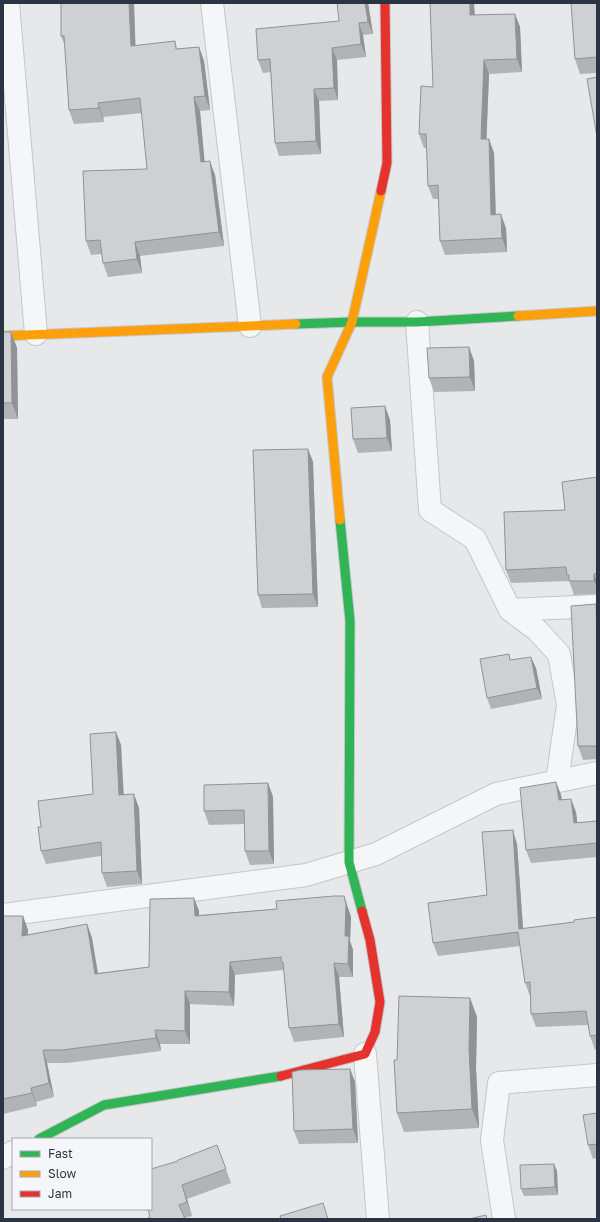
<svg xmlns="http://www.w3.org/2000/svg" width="600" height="1222" viewBox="0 0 600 1222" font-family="'Golos Text',sans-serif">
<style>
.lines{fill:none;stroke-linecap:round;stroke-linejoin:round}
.street-casing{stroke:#c4c6c8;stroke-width:24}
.fast-casing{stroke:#c4c6c8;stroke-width:11}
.slow-casing{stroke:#c4c6c8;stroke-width:11}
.jam-casing{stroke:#c4c6c8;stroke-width:11}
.street{stroke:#f5f6f7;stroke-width:22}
.fast{stroke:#30b455;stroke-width:9}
.slow{stroke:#ff9f0a;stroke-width:9}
.jam{stroke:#e5322d;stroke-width:9}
.wall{fill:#b1b3b5}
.shaded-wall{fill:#909294}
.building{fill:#ced0d3;stroke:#909294}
</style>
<rect width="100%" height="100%" fill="#e6e8ea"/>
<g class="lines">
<defs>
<path id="street" d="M8,3l28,331
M212,3l38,323
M417,322l13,188 45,29 35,71 27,20 22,24 9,51 -11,76
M510,610l87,-4
M3,915l303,-40 70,-21 120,-60 101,-21
M365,1054l13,165
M3,1158l10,-6
M504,1219l-12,-79 7,-57 98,-8"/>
<path id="fast" d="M296,324l56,-2h65l101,-6
M340,520l10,101 -1,241 13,49
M39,1139l65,-34 177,-29"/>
<path id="slow" d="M518,316l79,-5
M3,336l293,-12
M340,520l-13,-143 25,-55 29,-131"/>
<path id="jam" d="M381,191l6,-28 -2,-160
M281,1076l84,-22 10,-22 5,-30 -10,-62 -8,-29"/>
</defs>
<use href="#street" class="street-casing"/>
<use href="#fast" class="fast-casing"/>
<use href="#slow" class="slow-casing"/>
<use href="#jam" class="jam-casing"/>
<use href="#street" class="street"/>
<use href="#fast" class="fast"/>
<use href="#slow" class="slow"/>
<use href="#jam" class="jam"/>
</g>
<path class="wall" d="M61,3h73l1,43 40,-5 2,8 22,-2 5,14 6,49 -10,1 4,50 11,14 9,71 -84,10 2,17 -34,4 -5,-14 -1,-9 -11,1 -5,-14 61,-72 -5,-56 -39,4 1,5 -30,2 -5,-14 -4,-64 -4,-10z
M368,3l5,31 -10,1 3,22 -29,3 1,40 -19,1 2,53 -42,2 -4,-13 -4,-71 -8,1 -5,-13 81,-39z
M430,3h44l1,12 40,-1 5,13 2,45 -33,2 -3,65h3l5,14 2,62 10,13 1,24 -62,3 -5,-14 -1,-42h-6l-5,-13 -1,-38h-3l-5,-14 14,-47z
M597,3v70l-17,1 -5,-15z
M3,332h8l6,16 1,71h-15z
M469,347l5,14 1,30 -41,1 -5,-14z
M385,406l5,14 2,31 -34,2 -5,-14z
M308,449l5,13 5,145 -56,1 -4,-13z
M597,477v117l-23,1 -5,-14 -58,2 -5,-13z
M597,608v151l-14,1 -5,-14z
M511,660l25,8 6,31 -51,10 -4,-11z
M116,732l5,13 3,50 15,13 3,76 -35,3 -5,-14 -1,-17 -55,8 -5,-13v-24l52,-33z
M556,782l5,13 1,5 14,12 1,11 20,-2v36l-66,6 -5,-13z
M268,783l5,14 1,67 -24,1 -5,-14v-27l-36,1 -5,-14z
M517,844l6,85 51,-7 23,-5v132l-2,1 -5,-14 -2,-11 -52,2 -5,-13 -1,-18 -5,-13 -5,-37 -82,10 -5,-13 54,-48z
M344,896l7,21 -1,24 3,9v27h-14l5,60 -50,5 -5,-14 -5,-58 -49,5 -1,31 -44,-2v40h-30l1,7 -94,12h-20l7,34 -18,5 1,4 -34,8v-198h20l5,14 -1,5 60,-11 5,14 6,35 51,-6 45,-69 5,13v4l78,-6z
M470,998l7,19 -1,51 3,60 -75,4 -7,-19v-53z
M350,1069l5,13 3,61 -59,1 -5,-13z
M597,1113v45l-4,1 -5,-14z
M217,1145l14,38 -44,16 5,17 -8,2 -34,-1 28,-56z
M554,1164l3,7 1,24 -34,1 -3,-7z"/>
<path class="shaded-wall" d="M129,3h5l2,57 -5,-14z
M365,3h3l5,31 -5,-12z
M470,3h4l1,26 -5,-14z
M515,14l5,13 2,45 -5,-13z
M359,23l4,12 3,22 -5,-13z
M199,47l5,14 6,49 -5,-14z
M332,48l5,12 1,40 -4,-12z
M484,60l5,14 -3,79 -5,-14z
M314,89l5,12 2,53 -5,-13z
M194,97l6,14 6,65 -5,-14z
M98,103l5,14 1,5 -5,-14z
M489,139l5,14 2,76 -5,-14z
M210,161l5,14 9,71 -5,-14z
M501,214l5,14 1,24 -5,-14z
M135,242l5,14 2,17 -5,-14z
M11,332l6,16 1,71 -6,-16z
M469,347l5,14 1,30 -5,-14z
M385,406l5,14 2,31 -5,-13z
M308,449l5,13 5,145 -5,-13z
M594,574l3,8v6l-3,-7z
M596,604l1,4v25z
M531,657l5,11 6,31 -5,-11z
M116,732l5,13 3,63 -5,-13z
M556,782l5,13 3,18 -5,-13z
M268,783l5,14 1,67 -5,-13z
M134,794l5,14 3,76 -5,-13z
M571,799l5,13 3,24 -5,-13z
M513,830l4,14 7,98 -5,-13z
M344,896l7,21 -1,24 3,9v27l-5,-13 -3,-28z
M194,898l5,13v18l-4,-13z
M23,916l5,14 -1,19 -5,-13z
M87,924l5,14 8,49 -5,-13z
M230,962l5,13 -1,31 -5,-14z
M334,963l5,14 5,60 -5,-13z
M185,991l5,13v40l-5,-13z
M470,998l7,19 -1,51 3,60 -7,-19 -3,-60z
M155,1030l5,14 1,7 -5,-13z
M43,1050l4,13 7,34 -5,-14z
M350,1069l5,13 3,61 -5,-14z
M31,1088l5,14 1,4 -5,-13z
M554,1164l3,7 1,24 -3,-8z
M182,1185l5,14 5,17 -5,-14z"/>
<path class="building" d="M61,3h68l2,43 44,-5 1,8 23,-2 6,49 -11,1 7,65 9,-1 9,71 -84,10 2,17 -34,4 -3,-23 -14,1 -3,-70 64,-2 -7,-71 -42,5 1,5 -30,2 -5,-74h-3z
M337,3h28l3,19 -9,1 2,21 -29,4 2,40 -20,1 2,52 -41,2 -5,-84 -12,1 -2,-31 83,-8z
M430,3h40v12l45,-1 2,45 -33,1 -3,79h8l2,76 10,-1 1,24 -62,3 -2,-56 -10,1 -2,-52h-7l2,-48 12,1z
M571,3h26v54l-22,2z
M597,77v60l-10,-58z
M3,332h8l1,71h-9z
M469,347l1,30 -41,1 -2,-30z
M385,406l2,32 -34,1 -2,-31z
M308,449l5,145 -55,1 -5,-145z
M597,477v96l-3,1v7h-25v-6h-2l-1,-8 -60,3 -2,-58 61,-2 -3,-28z
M596,604l1,29v113h-19l-7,-140z
M509,654l1,6 21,-3 6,31 -50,10 -7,-39z
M116,732l3,63 15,-1 3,77 -35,2 -1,-31 -60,9 -3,-24h3l-3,-26 55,-7 -3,-60z
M556,782l3,18 12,-1 3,24 23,-2v22l-71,7 -6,-62z
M268,783l1,68h-24l-1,-41 -40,1v-26z
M513,830l6,99 55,-7v-2l23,-3v118l-7,1 -4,-25 -55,3 -1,-32 -5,1 -7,-51 -85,11 -5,-40 59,-8 -5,-63z
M334,896h10l2,8 -1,32h4l-1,28 -14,-1 5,61 -50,4 -6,-66h-2v-5l-51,5 -1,30 -44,-1v40l-30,-1 1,8 -94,12h-19l6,33 -18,5 1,5 -29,6v-183h20l-1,20 65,-12 8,50 54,-7 1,-68 44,-1 1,18 82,-7 -1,-8z
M399,996l71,2 -1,51 3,60 -75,4 -3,-53h3z
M350,1069l3,60 -59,2 -2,-59 8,-2z
M597,1113v31l-9,1 -5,-30z
M217,1145l9,24 -44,16 5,17 -8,3 6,14h-39l4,-2 -2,-8h3v-40l27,-8v-1z
M554,1164l1,23 -34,2 -1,-24z
M323,1203l5,16h-47l-1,-3z
M486,1215l1,4h-18z"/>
<rect width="600" height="1222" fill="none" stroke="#2b3445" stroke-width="8"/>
<rect x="12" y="1138" width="140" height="72" fill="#f4f6f9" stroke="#a4a8b1"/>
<rect x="20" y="1151" width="20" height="6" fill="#30b455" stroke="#a4a8b1"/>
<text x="48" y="1158" font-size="12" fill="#2b3445">Fast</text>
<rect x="20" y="1171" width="20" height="6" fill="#ff9f0a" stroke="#a4a8b1"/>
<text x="48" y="1178" font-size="12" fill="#2b3445">Slow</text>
<rect x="20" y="1191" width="20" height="6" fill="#e5322d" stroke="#a4a8b1"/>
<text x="48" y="1198" font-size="12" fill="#2b3445">Jam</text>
</svg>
